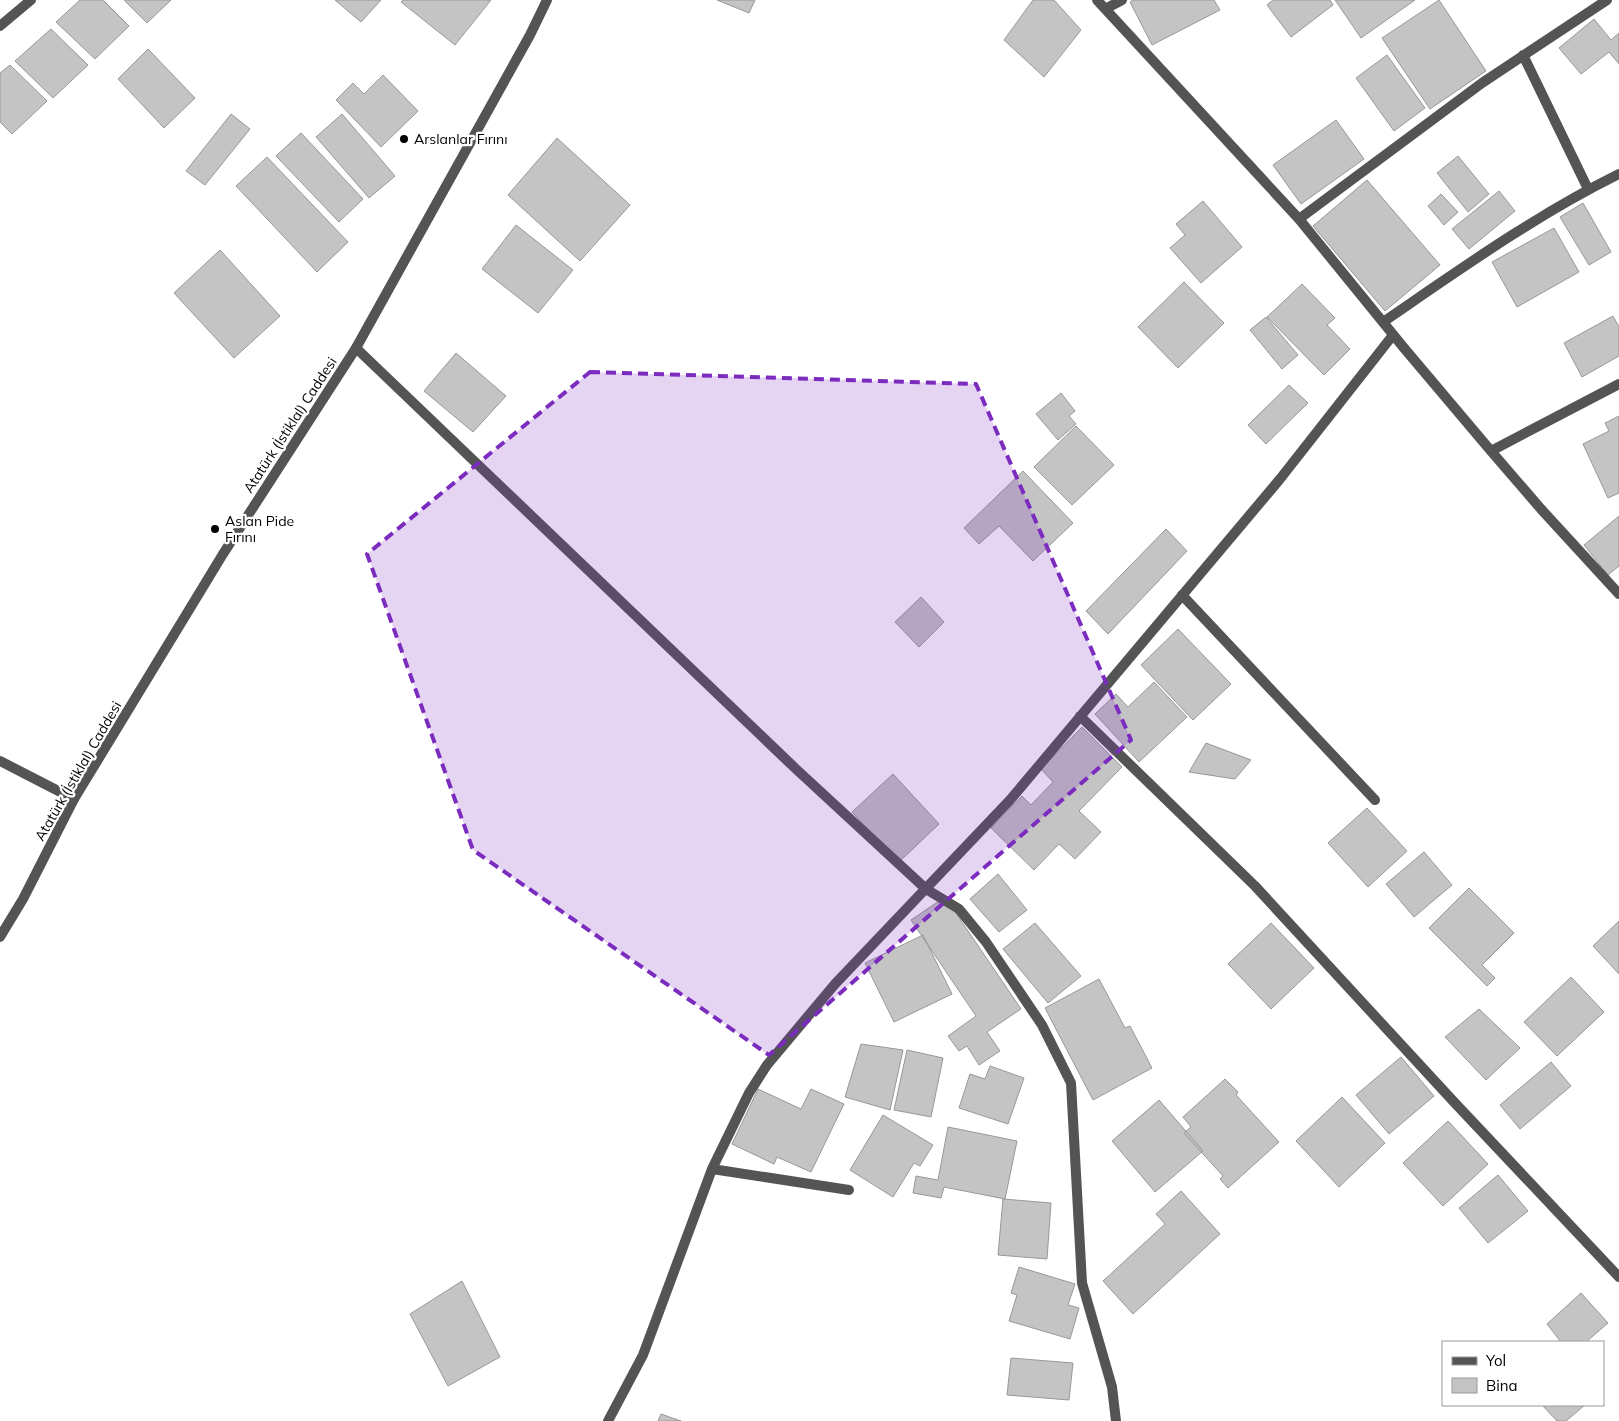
<svg xmlns="http://www.w3.org/2000/svg" width="1619" height="1421" viewBox="0 0 1619 1421" font-family="Mulish,sans-serif">
<style>
.building{fill:#c4c4c4;stroke:#989898}
.lines{fill:none;stroke-linecap:round;stroke-linejoin:round}
.minor{stroke:#545454;stroke-width:10}
.tertiary{stroke:#545454;stroke-width:10}
.marked{fill:#7b2cbf;fill-opacity:0.2;stroke:#7b2cbf;stroke-width:4;stroke-dasharray:10 6;stroke-linejoin:round}
.poi-dot{fill:#000;stroke:#fff;stroke-width:2}
.labels{text-anchor:middle;dominant-baseline:central;stroke-width:4.5;stroke-linejoin:round;paint-order:stroke}
.poi-label{font-size:14px;fill:#000;stroke:#fff;text-anchor:start}
.street-label{font-size:14px;fill:#000;stroke:#fff}
</style>
<rect width="100%" height="100%" fill="#fff"/>
<path class="building" d="M80,0h23l26,26 -34,33 -39,-37z
M124,0h47l-24,23z
M335,0h46l-20,22z
M403,0h88l-36,45 -54,-43z
M717,0h38l-6,13z
M1033,0h21l27,30 -37,47 -40,-37z
M1133,0h81l6,10 -68,35 -22,-43z
M1273,0h57l3,5 -42,32 -24,-32z
M1335,0h80l-54,38z
M1439,0l47,71 -56,38 -48,-71z
M1594,19l17,21 8,-7v31l-10,-12 -28,22 -22,-26z
M51,29l37,36 -35,33 -38,-37z
M148,49l47,49 -31,30 -46,-49z
M1387,55l38,53 -31,23 -38,-53z
M10,65l37,36 -35,33 -12,-12v-49z
M383,75l35,36 -37,36 -45,-47 17,-17 11,11z
M231,114l19,15 -45,56 -19,-14z
M342,114l53,62 -26,22 -53,-61z
M1336,120l28,39 -63,45 -28,-39z
M301,133l62,66 -24,23 -63,-66z
M557,138l73,67 -50,56 -72,-66z
M1458,156l31,38 -21,18 -31,-39z
M267,157l81,85 -31,30 -81,-86z
M1367,180l73,85 -55,46 -72,-85z
M1499,191l16,20 -46,38 -17,-20z
M1441,194l17,18 -14,13 -16,-19z
M1203,201l39,46 -41,36 -31,-35 15,-13 -9,-11z
M1583,203l28,49 -22,13 -29,-48z
M516,225l57,45 -35,43 -56,-44z
M1554,228l25,44 -62,35 -25,-45z
M220,250l60,66 -46,42 -60,-65z
M1184,282l40,41 -46,45 -40,-41z
M1302,284l33,34 -8,7 23,24 -26,26 -57,-58z
M1613,316l6,11v29l-37,21 -18,-34z
M1266,317l32,38 -16,14 -32,-39z
M456,353l50,43 -33,36 -49,-41z
M1289,385l19,18 -42,41 -18,-19z
M1061,393l14,18 -6,5 7,8 -18,16 -22,-26z
M1619,416v77l-11,5 -25,-54 26,-13 -4,-8z
M1076,426l38,39 -42,40 -38,-38z
M1023,471l50,52 -40,38 -34,-35 -20,18 -15,-16z
M1619,516v50l-11,9 -24,-30z
M1166,529l21,22 -79,83 -22,-23z
M921,597l23,25 -25,25 -24,-25z
M1178,629l53,55 -38,36 -52,-55z
M1154,682l33,35 -48,45 -44,-48 21,-20 12,13z
M1082,727l40,40 -43,44 22,21 -26,27 -16,-15 -25,26 -43,-42 31,-32 9,9 22,-23 -12,-13z
M1206,743l45,17 -16,19 -46,-7z
M893,774l46,50 -40,38 -47,-50z
M1367,808l40,43 -39,36 -40,-44z
M1424,852l28,33 -38,32 -28,-33z
M998,874l29,36 -28,22 -29,-33z
M1469,888l45,45 -32,32 13,13 -8,8 -58,-58z
M945,897l76,112 -34,23 13,19 -21,14 -12,-19 -8,5 -11,-15 28,-20 -65,-96z
M1619,921v53l-26,-28z
M1035,923l46,53 -33,27 -45,-54z
M1271,923l43,45 -43,41 -43,-45z
M923,935l29,59 -58,28 -29,-59z
M1571,977l33,35 -47,44 -33,-34z
M1099,979l26,49 5,-2 22,42 -59,32 -48,-92z
M1479,1009l41,39 -34,32 -41,-43z
M861,1044l42,6 -13,60 -45,-13z
M907,1050l36,8 -12,59 -37,-7z
M1401,1057l33,39 -45,38 -33,-39z
M1551,1062l20,24 -51,43 -20,-24z
M990,1066l34,12 -16,46 -49,-16 11,-34 15,5z
M1225,1079l13,13 -2,3 43,47 -51,46 -8,-9 3,-3 -39,-43 7,-6 -8,-10z
M758,1089l43,20 10,-20 33,15 -33,68 -34,-15 -3,7 -42,-20z
M1342,1097l43,46 -46,44 -43,-46z
M1159,1100l44,51 -48,41 -43,-51z
M883,1115l50,30 -13,21 -6,-3 -21,34 -43,-27z
M1448,1121l40,43 -45,42 -40,-43z
M948,1127l69,14 -12,58 -61,-12 -3,11 -28,-5 3,-17 22,4z
M1498,1175l30,36 -40,32 -29,-35z
M1181,1191l39,43 -87,80 -30,-33 62,-57 -9,-10z
M1003,1199l48,4 -4,56 -49,-4z
M1019,1267l56,17 -7,21 11,3 -9,31 -61,-18 8,-26 -6,-2z
M462,1281l38,76 -52,29 -38,-72z
M1581,1293l27,30 -22,19h-25l-14,-18z
M1011,1358l62,5 -4,37 -62,-5z
M1542,1405h43l-19,16h-9z
M661,1414l20,7h-23z"/>
<g class="lines">
<path class="minor" d="M1097,0l202,219 105,129 87,103 50,58 78,85
M1107,8l15,-8
M1523,55l65,134
M1299,219l183,-136 125,-83
M1383,322c76,-52 153,-107 236,-148
M356,348l440,421 130,120 33,20 27,33 56,83 29,58 11,200 30,104 4,34
M1491,451l128,-67
M1182,595l193,205
M1080,716l175,170 199,216 165,175
M0,761l74,38
M712,1169l137,21
M608,1421l35,-66 69,-186 37,-76 18,-28 68,-81 175,-184 270,-321 113,-144"/>
<path class="tertiary" d="M0,26l31,-26
M0,937l23,-38 51,-100 149,-245 133,-206 174,-313 17,-35"/>
</g>
<path class="marked" d="M590,372l386,12 155,356 -362,315 -296,-205 -106,-296z"/>
<g class="poi-dot">
<circle cx="404" cy="139" r="5"/>
<circle cx="215" cy="529" r="5"/>
</g>
<g class="labels">
<g class="poi-label">
<text x="414" y="139">Arslanlar Fırını</text>
<text x="225" y="521">Aslan Pide<tspan x="225" dy="16">Fırını</tspan></text>
</g>
<g class="street-label">
<text transform="translate(290 425) rotate(-57)">Atatürk (İstiklal) Caddesi</text>
<text transform="translate(78 771) rotate(-60)">Atatürk (İstiklal) Caddesi</text>
</g>
</g>
<rect x="1442" y="1341" width="162" height="65" fill="#ffffff" stroke="#999999"/>
<rect x="1452" y="1357" width="25" height="8" fill="#545454" stroke="#999999"/>
<text x="1486" y="1366" font-size="15" fill="#000000">Yol</text>
<rect x="1452" y="1378" width="25" height="15" fill="#c4c4c4" stroke="#999999"/>
<text x="1486" y="1391" font-size="15" fill="#000000">Bina</text>
</svg>
